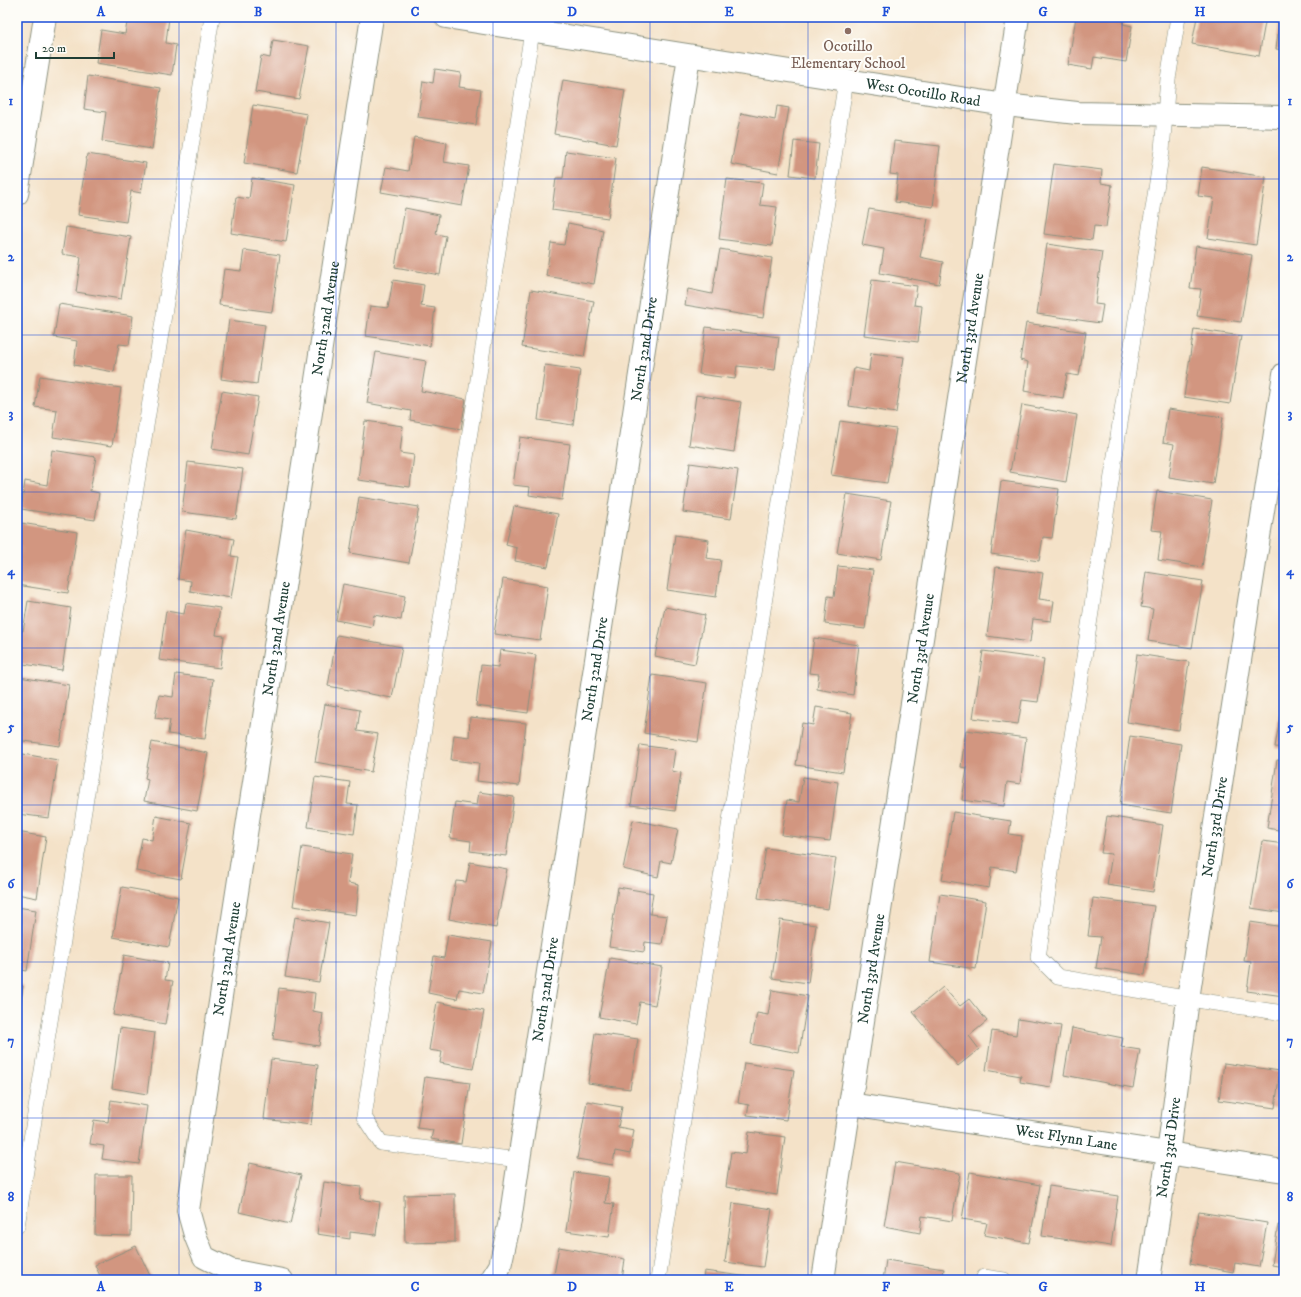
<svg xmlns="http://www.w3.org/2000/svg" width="1301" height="1297" viewBox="0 0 1301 1297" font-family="'IM FELL DW Pica',serif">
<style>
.building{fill:#d29680}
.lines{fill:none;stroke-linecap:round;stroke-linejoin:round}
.service-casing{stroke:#8a907e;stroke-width:16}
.minor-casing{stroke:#8a907e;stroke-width:24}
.service{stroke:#fff;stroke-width:15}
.minor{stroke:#fff;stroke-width:22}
.grid{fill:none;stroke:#1d4ed8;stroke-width:1;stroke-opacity:0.55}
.education-dot{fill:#8d6e63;stroke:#fdfcf7;stroke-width:1.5}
.labels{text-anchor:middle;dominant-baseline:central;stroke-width:4;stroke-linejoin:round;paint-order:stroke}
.education-label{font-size:15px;fill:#785e54;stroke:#fdfcf7}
.street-label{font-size:15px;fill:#1f3d34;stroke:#fdfcf7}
.neatline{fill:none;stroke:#1d4ed8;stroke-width:1.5}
.grid-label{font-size:13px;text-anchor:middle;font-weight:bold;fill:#1d4ed8}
</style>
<rect width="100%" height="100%" fill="#fdfcf7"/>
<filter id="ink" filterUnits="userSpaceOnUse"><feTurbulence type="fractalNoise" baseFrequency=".025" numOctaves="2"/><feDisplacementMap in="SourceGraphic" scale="8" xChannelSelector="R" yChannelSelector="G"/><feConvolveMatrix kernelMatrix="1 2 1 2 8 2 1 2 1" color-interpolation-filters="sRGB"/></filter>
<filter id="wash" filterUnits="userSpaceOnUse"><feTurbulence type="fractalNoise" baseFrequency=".012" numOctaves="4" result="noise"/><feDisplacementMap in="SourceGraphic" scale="16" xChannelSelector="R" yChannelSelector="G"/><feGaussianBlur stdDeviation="0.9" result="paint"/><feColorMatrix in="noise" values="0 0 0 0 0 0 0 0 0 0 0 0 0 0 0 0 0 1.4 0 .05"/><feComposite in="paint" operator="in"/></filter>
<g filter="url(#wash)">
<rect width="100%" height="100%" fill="#f4e2c8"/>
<g id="blocks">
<path class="building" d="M128,17h41l-3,26 10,2 -4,30 -76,-12 5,-33 24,4z
M1076,17h48l-1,7 9,2 -6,36 -32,-5 -2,12 -24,-4z
M1197,17h69l-7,39 -67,-12z
M1280,17h4v33l-8,-1z
M273,40l36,6 -10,53 -44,-7 6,-36 9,2z
M435,69l26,4 -2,14 22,3 -5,35 -58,-8 5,-36 10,2z
M88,76l73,12 -9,61 -50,-8 4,-29 -22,-3z
M563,80l62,10 -9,55 -62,-11z
M253,105l54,9 -10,58 -53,-9z
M777,106l12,2 -11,65 -47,-9 10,-51 34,7z
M414,137l33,6 -3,19 25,4 -7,40 -81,-14 5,-25 22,4z
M794,141l25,3 -4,34 -25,-3z
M894,141l46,5 -7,61 -38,-5 3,-27 -8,-1z
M566,151l50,7 -8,60 -56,-8 4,-32h7z
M87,154l59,9 -5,30 -10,-2 -5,31 -48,-7z
M1054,164l48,6 -1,13 11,2 -6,42 -12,-1 -2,14 -48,-6z
M1202,167l64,10 -10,68 -48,-7 6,-40 -16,-2z
M252,178l43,7 -9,57 -55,-9 5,-36 13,2z
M727,179l36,4 -3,22 17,2 -5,39 -53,-7z
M405,208l34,7 -3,19 10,2 -6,39 -45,-8z
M869,209l59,10 -8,38 23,5 -4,22 -59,-11 4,-24 -22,-4z
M568,223l35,7 -9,54 -48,-8 5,-33 13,2z
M66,227l65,10 -10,62 -45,-7 5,-35 -19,-3z
M1047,244l55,8 -7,52 8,1 -3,18 -63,-9z
M1196,246l56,9 -11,67 -44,-6 4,-27 -11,-1z
M720,249l52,9 -9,60 -78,-13 3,-16 24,5z
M244,250l36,5 -8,57 -53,-7 5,-36 17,2z
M393,280l31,5 -3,21 14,2 -5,38 -64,-10 4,-30 18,2z
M872,280l45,6 -3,19 8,1 -4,36 -54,-7z
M531,290l63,11 -10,56 -62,-10z
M59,304l74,12 -4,29 -10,-1 -5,28 -40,-7 3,-24 -23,-4z
M229,320l36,5 -8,59 -36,-5z
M1026,323l60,9 -7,44 -12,-2 -4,24 -39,-7 4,-29 -8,-2z
M706,327l73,10 -4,33 -38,-4 -2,13 -36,-5z
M1194,329l47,7 -11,68 -46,-7z
M376,352l50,9 -5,30 45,8 -5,30 -51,-9 1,-9 -44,-8z
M871,353l33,4 -8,56 -47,-7 5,-38 15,3z
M545,365l35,5 -7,55 -35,-5z
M40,376l81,12 -9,58 -59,-9 4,-27 -22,-3z
M222,391l36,6 -10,58 -36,-6z
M696,395l45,7 -7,50 -45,-7z
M1022,405l55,10 -11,67 -56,-10z
M1168,409l55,8 -10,67 -44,-7 5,-33 -11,-2z
M365,421l38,5 -3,27 14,2 -4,32 -52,-7z
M840,421l56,8 -9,54 -56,-8z
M520,437l50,7 -8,56 -33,-5 1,-8 -17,-2z
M52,450l44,7 -6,34 9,2 -4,27 -74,-11 4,-28 22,4z
M188,462l55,7 -7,50 -54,-7z
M690,463l48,7 -7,49 -48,-7z
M1001,481l58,8 -7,49 -9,-1 -4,24 -48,-7z
M1157,491l55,9 -10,67 -44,-7 4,-29 -11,-1z
M847,494l44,7 -10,59 -44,-7z
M359,497l60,10 -10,56 -59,-10z
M514,506l44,8 -10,53 -33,-6 2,-13 -11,-3z
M21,523l56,9 -9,61 -51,-8v-37z
M186,530l48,9 -3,17 7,1 -7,41 -41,-7 1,-10 -13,-2z
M675,535l34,5 -3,18 15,2 -5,37 -49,-7z
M838,566l35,4 -8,59 -40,-5 3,-28 6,1z
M996,567l47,6 -4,26 15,2 -3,20 -18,-2 -3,23 -43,-6z
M1146,572l57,9 -11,67 -44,-7 5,-32 -12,-2z
M503,579l45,7 -8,54 -46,-6z
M343,584l62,12 -4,24 -27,-5 -2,12 -36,-7z
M28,601l43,7 -9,62 -45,-7v-33l6,1z
M186,603l34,5 -4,27 8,1 -4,32 -61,-8 7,-49 18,3z
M665,607l40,8 -10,49 -40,-8z
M337,635l65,12 -10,51 -64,-12z
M814,638l45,7 -6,50 -36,-6 2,-15 -10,-1z
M500,650l36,5 -8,58 -52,-7 5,-41 17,2z
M983,651l61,8 -6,43 -16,-2 -4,24 -45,-6z
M1137,654l52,8 -10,68 -52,-8z
M176,674l37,5 -8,60 -37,-5 2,-14 -15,-2 4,-23 14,2z
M652,675l55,8 -9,59 -54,-9z
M19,677l50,8 -9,61 -43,-6v-52z
M1283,700h1v48l-9,-1z
M325,704l35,6 -3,21 21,3 -7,38 -56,-10z
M816,707l36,6 -9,59 -47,-7 6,-42 11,2z
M470,717l56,6 -7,63 -42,-5 2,-18 -28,-3 3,-25 15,2z
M966,730l60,8 -6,46 -13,-2 -3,24 -42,-6 5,-32 -6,-1z
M1130,736l51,8 -10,69 -51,-8z
M152,742l56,11 -11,58 -53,-10 4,-22 -3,-1z
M640,745l35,5 -3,21 9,2 -6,38 -44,-6z
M17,753l41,7 -9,58 -32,-4z
M1277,760l7,1v70l-17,-3z
M315,777l35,5 -3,22 11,1 -4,29 -46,-7z
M803,777l35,5 -8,59 -48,-6 5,-35 12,2z
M479,792l35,5 -8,59 -36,-5 1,-10 -21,-3 5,-36 22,3z
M953,812l58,9 -2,13 13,2 -6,35 -24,-4 -3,21 -47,-8z
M156,816l35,7 -10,56 -45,-8 6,-33 10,2z
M1107,816l56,9 -10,67 -46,-7 5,-31 -11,-1z
M633,820l45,9 -7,34 -10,-2 -3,16 -35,-8z
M17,832l29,5 -9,61 -20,-4z
M1262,841l22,3v69l-33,-5z
M302,847l50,7 -4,29 11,2 -3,30 -63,-9z
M766,848l70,10 -8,51 -70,-11z
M470,862l37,7 -11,59 -47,-9 7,-38 10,1z
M122,887l56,10 -9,50 -56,-10z
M618,887l35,6 -3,21 17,2 -5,28 -17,-2 -1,10 -35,-5z
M940,894l46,7 -10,68 -46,-7z
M1093,898l61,8 -9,69 -49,-7 5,-31 -13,-1z
M17,907l19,3 -9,61 -10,-2z
M295,917l34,6 -10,59 -34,-5z
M780,920l36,5 -8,58 -36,-5z
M1250,922l34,5v69l-37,-5 4,-29 -7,-1z
M448,935l44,7 -9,51 -24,-4 -2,10 -29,-6 6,-37 10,2z
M124,955l44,8 -3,17 8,1 -8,43 -52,-9z
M610,958l52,9 -7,38 -15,-3 -4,22 -37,-7z
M17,985l6,1 -5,35h-1z
M943,987l17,19 9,-7 18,22 -18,15 10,13 -21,17 -45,-54z
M279,988l36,5 -2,18 10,2 -4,33 -46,-7z
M772,990l36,6 -9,57 -48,-9 6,-31 11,2z
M437,1002l47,9 -11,58 -33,-6 2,-11 -13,-2z
M1018,1019l43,7 -10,61 -31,-5 1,-6 -35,-6 6,-39 24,4z
M120,1028l35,5 -8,61 -35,-6z
M1072,1028l51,10 -2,9 19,3 -7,38 -69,-13z
M595,1033l43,6 -8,50 -42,-6z
M271,1059l47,6 -7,60 -47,-6z
M17,1063l3,1 -2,12h-1z
M744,1063l50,7 -8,50 -39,-5 2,-10 -11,-2z
M1224,1063l56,8 -5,37 -56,-8z
M425,1077l45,6 -9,61 -30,-5 2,-9 -16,-2z
M111,1100l36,6 -8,58 -37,-5 2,-13 -14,-2 4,-24 14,2z
M587,1101l35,6 -4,20 16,3 -4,24 -15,-3 -2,14 -36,-6z
M749,1132l36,5 -8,58 -51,-8 5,-35 15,2z
M895,1162l65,11 -8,48 -30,-5 -2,17 -36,-7z
M250,1163l51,12 -11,49 -51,-12z
M574,1172l35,5 -4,26 9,1 -5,33 -43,-6z
M970,1172l70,13 -11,58 -45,-8 3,-12 -25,-4z
M96,1175h36l-1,61 -36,-1z
M324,1182l37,5 -1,12 20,3 -4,33 -26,-3v7l-33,-5z
M1049,1186l69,10 -7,50 -69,-10z
M455,1194v48l-50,1 -1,-48z
M733,1203l39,6 -9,58 -38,-5z
M1199,1212l68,11 -8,44 -24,-4 -2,9 -43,-8z
M1278,1225l6,1v41l-12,-2z
M136,1246l16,34h-50l-7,-15z
M559,1247l66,12 -3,21h-69z
M886,1260l58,9 -2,11h-59z
M704,1271l61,8v1h-62z"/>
</g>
</g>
<g filter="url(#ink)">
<use href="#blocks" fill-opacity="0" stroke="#8a907e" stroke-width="1"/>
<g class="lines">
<defs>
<path id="service" d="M1178,17l-10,62 -6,71 -124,807 20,20 151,25 75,11
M519,1160l-138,-17 -17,-26 168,-1086
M17,1226l195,-1209
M658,1280l188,-1200
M983,1280l1,-3 20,3"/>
<g id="minor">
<path id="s1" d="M446,17l559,88 72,8 207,4"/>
<path d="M17,194l28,-177"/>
<path id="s2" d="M850,1104l434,67"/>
<path id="s3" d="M282,1280l-52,-10 -26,-13 -9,-22 -7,-25 184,-1193"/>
<path id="s4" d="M491,1280l9,-14 10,-45 9,-61 170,-1104"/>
<path id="s5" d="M823,1280l195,-1263"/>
<path id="s6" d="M1149,1280l19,-126 20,-155 96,-625"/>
</g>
</defs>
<use href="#service" class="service-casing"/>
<use href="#minor" class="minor-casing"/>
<use href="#service" class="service"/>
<use href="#minor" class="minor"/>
</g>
</g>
<path class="grid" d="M179,17v1263M336,17v1263M493,17v1263M650,17v1263M808,17v1263M965,17v1263M1122,17v1263M17,179h1267M17,335h1267M17,492h1267M17,648h1267M17,805h1267M17,962h1267M17,1118h1267"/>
<circle class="education-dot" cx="848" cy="31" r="4"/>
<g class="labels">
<g class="education-label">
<text x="848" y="46">Ocotillo<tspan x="848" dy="17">Elementary School</tspan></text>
</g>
<g class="street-label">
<text stroke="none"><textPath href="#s1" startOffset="483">West Ocotillo Road</textPath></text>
<text stroke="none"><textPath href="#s3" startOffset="1034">North 32nd Avenue</textPath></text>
<text stroke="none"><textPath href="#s5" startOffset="963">North 33rd Avenue</textPath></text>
<text stroke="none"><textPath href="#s4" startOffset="945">North 32nd Drive</textPath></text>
<text stroke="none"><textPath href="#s3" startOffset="710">North 32nd Avenue</textPath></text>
<text stroke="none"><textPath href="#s5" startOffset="639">North 33rd Avenue</textPath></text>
<text stroke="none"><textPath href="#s4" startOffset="621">North 32nd Drive</textPath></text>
<text stroke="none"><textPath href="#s6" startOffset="458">North 33rd Drive</textPath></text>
<text stroke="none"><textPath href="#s3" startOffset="386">North 32nd Avenue</textPath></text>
<text stroke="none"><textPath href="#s5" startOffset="315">North 33rd Avenue</textPath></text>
<text stroke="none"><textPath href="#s4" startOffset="297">North 32nd Drive</textPath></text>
<text stroke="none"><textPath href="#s2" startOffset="219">West Flynn Lane</textPath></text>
<text stroke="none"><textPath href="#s6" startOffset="134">North 33rd Drive</textPath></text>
</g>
</g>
<rect width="1301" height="1297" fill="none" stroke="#fdfcf7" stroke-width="44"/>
<path d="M36 52v6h78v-6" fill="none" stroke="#1f3d34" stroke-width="2"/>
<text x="42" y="52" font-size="12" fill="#1f3d34" stroke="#fdfcf7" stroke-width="3" paint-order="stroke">20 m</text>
<rect x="22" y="22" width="1257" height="1253" class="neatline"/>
<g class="grid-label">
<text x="101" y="16">A</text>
<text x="258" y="16">B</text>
<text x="415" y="16">C</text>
<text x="572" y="16">D</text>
<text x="729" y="16">E</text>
<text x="886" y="16">F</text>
<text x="1043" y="16">G</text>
<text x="1200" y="16">H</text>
<text x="11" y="105">1</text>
<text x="1290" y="105">1</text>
<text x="11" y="261">2</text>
<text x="1290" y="261">2</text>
<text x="11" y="418">3</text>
<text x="1290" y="418">3</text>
<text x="11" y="575">4</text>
<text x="1290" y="575">4</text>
<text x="11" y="731">5</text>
<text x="1290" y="731">5</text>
<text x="11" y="888">6</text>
<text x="1290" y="888">6</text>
<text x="11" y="1045">7</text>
<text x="1290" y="1045">7</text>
<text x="11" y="1201">8</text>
<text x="1290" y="1201">8</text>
<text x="101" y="1291">A</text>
<text x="258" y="1291">B</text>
<text x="415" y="1291">C</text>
<text x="572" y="1291">D</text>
<text x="729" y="1291">E</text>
<text x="886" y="1291">F</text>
<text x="1043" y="1291">G</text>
<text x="1200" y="1291">H</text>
</g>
</svg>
